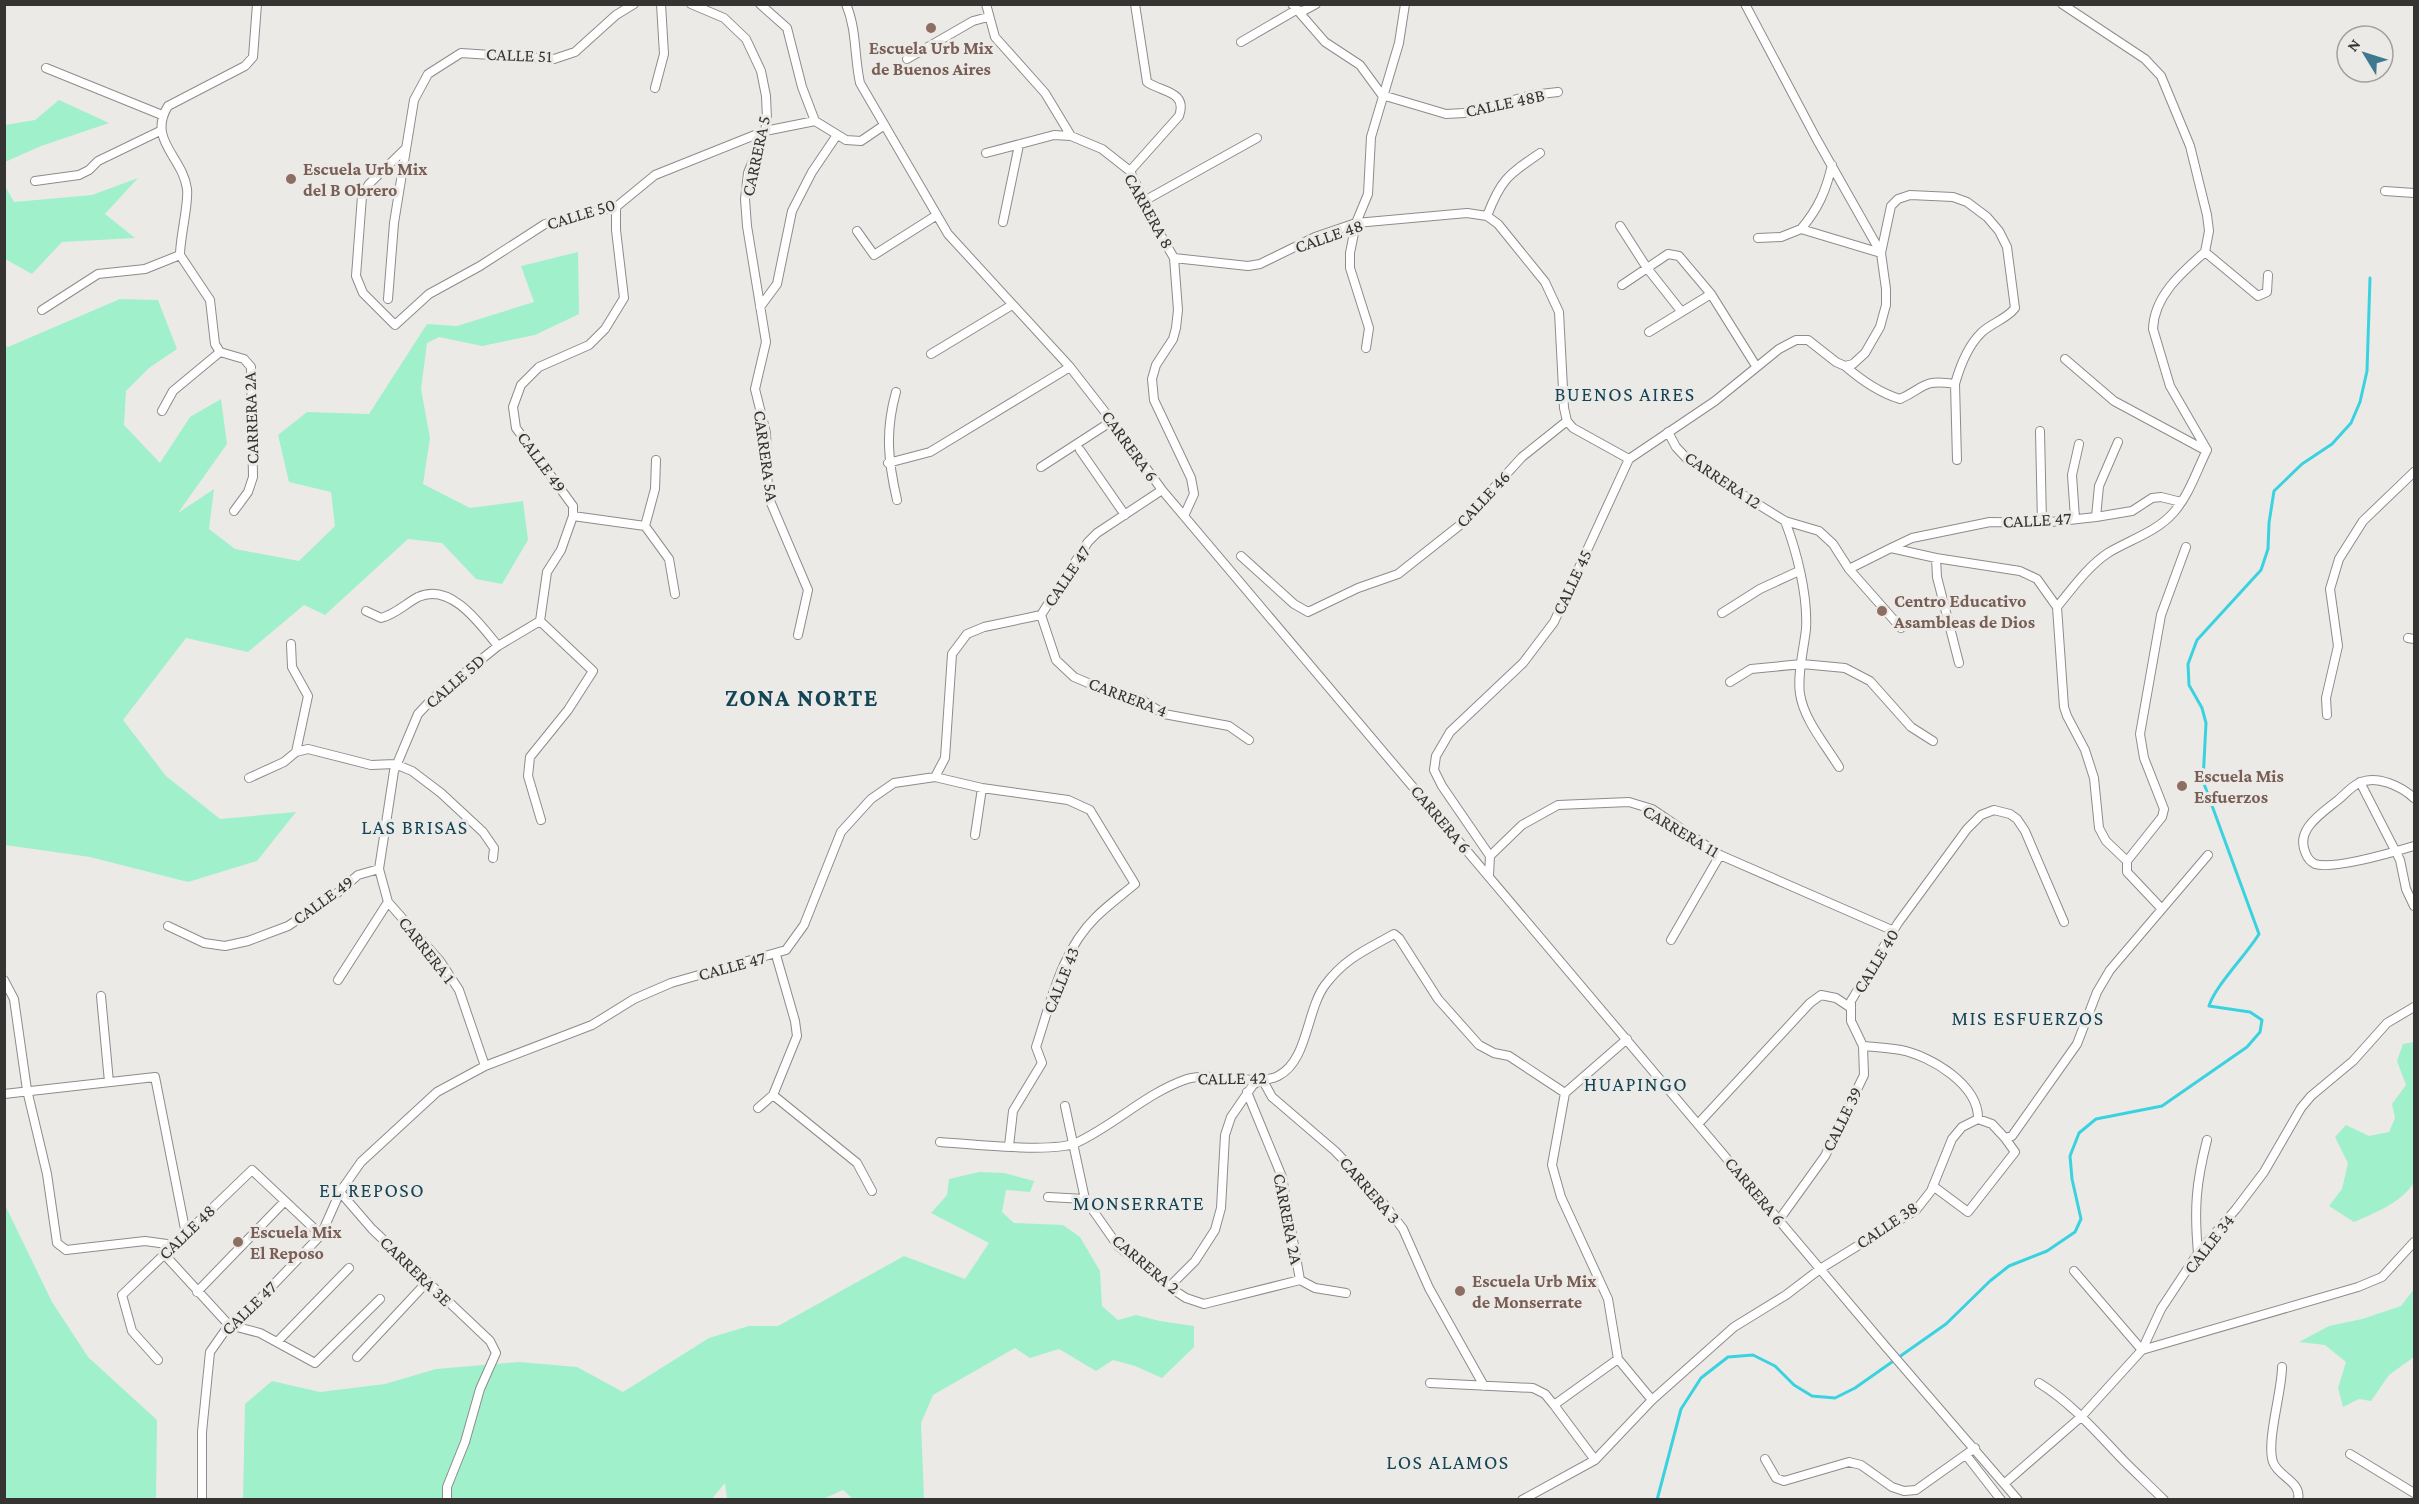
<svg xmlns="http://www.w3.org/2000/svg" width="2419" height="1504" viewBox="0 0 2419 1504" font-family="'Crimson Pro',serif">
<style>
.green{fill:#a0f0cb}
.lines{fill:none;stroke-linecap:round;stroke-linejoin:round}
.stream{stroke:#3bd2df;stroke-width:3}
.minor-casing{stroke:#8e8c8a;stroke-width:10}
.minor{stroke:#fff;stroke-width:8}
.education-dot{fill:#8d6e63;stroke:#eceae7;stroke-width:2}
.labels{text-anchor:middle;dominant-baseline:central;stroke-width:6;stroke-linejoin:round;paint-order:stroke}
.education-label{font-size:18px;font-weight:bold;fill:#785e54;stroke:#eceae7;text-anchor:start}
.street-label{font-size:18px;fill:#353433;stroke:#eceae7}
.neighbourhood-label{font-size:20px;letter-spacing:1.5px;fill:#134557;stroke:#eceae7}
.district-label{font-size:24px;font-weight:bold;letter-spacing:1.5px;fill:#134557;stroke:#eceae7}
</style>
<rect width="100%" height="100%" fill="#eceae7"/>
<path class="green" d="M59,100l50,23 -68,23 -36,16v-37l30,-5z
M138,178l-33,36 30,24 -73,4 -30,32 -27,-15v-73l9,16 78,-7z
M578,252l1,62 -44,21 -53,11 -43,-9 -12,6 -6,46 9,49 -7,46 47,24 53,-7 5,39 -26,44 -26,-5 -34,-36 -34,-4 -83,76 -21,-10 -56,47 -62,-14 -63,82 43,56 54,43 76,-7 -39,49 -69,21 -98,-25 -85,-12v-499l3,1 112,-48 38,1 19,49 -28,19 -23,23 -2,34 36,38 30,-46 31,-18 6,45 -49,69 36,-24 -5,40 26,20 64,12 36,-35 -4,-34 -42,-10 -11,-47 29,-23 62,2 58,-90 30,2 77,-24 -13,-36z
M2414,1042v141c-14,20 -37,29 -60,39l-25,-16 13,-17 6,-26 -13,-26 11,-12 23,11 20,-4 6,-14 -3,-14 14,-19 -9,-24 6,-17z
M979,1172l25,1 30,8 -4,11 -24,-2 -4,22 12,11 49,2 17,12 20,34 2,35 16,14 18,-5 24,6 34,5v21l-32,31 -27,-12 -22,-6 -17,11 -37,-22 -29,9 -15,-10 -82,47 -12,28 3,76h-71l-10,-9 -20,9h-96l-2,-16 -14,17h-468l2,-96 27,-23 48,11 65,-8 51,-15 84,-7 57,5 46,25 86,-54 40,-12h29l126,-70 61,23 24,-36 -58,-30 16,-18 2,-16z
M5,1205l47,97 36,55 69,63 -1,79h-151z
M2414,1289v68l-25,18 -18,26 -12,-2 -16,8 -5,-19 8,-26 -21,-17 -26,-3 30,-16 33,-7 39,-13z"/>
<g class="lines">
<path class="stream" d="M1657,1500l24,-91 20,-31 27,-21 25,-2 22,11 19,19 18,11 23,2 20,-10 91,-64 44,-43 19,-15 38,-15 28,-19 6,-13 -9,-40 -2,-23 9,-23 17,-14 66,-13 85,-59 13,-15 2,-12 -12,-8 -41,-6c6,-20 38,-52 50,-72l-56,-153 3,-58 -4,-15 -13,-23 -1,-21 9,-24 64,-70 7,-21 1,-26 5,-32 28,-27 30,-20 19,-21 9,-21 7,-31 3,-93"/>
<defs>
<path id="minor" d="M691,4l33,14 22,21 15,32 5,25 1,23 -2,12 -17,42 -3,26 2,27 19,116 -11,47 11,44 2,63 40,94 -10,45
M760,4l27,24 15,59 13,34 31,19 15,1 22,-15
M846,4c11,26 8,52 14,79l88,151 122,133 42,54 50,69 724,857 132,153
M986,4l9,33 50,56 26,43
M1292,4l33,38 35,23 22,30 64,19 18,-1 68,-18 26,-3
M1745,4l71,134 65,115 -80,-24 -20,8 -23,1
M2062,4l83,55 16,17 29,70 17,69 2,16 -4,21c-23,20 -51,44 -52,77l17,57 37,64c-10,20 -18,45 -33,62 -17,20 -45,28 -66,41 -20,13 -36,36 -51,54l7,100 3,9 18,34 9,28 5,50 7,13 21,20v11l34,36
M1241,42l55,-32 7,1 13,-7
M907,59l66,-38 15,-4
M46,68l116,47
M655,88l9,-34 -3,-50
M406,148l-37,36 -7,12 -6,80 7,17 32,32 34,-31 51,-28 65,-42 71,-17 39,-32 110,-44 50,-10
M986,153l68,-18 17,1 31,13 28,22 26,56 18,31 4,52 -2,18 -3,11 -17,26 -4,14 2,21 37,78 3,16 -10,22
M1130,171l49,-55c9,-25 -18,-24 -32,-34l-12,-78
M35,181l44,-6 10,-5 9,-9 62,-30
M2385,191l29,2
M1144,201l113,-63
M1487,216c14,-37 21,-41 53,-63
M1003,222l16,-77
M1620,226l27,42 34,43
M1801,229c17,-20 25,-38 31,-64
M857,231l17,24 63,-40
M2205,252l53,44 9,-4 1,-17
M1174,258l74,8 12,-2 55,-27 41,-14 111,-10 20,3 11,8 47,58 14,30 5,96 3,13 6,7 56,31
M1622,285l46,-31 11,2 32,38 45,72
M388,299l6,-76 20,-123 14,-26 33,-21 93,6 21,-7 41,-37 18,-11
M760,307l17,-23 15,-73 20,-39 25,-37
M42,310l56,-36 47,-5 35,-14
M1649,332l62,-38
M1366,348l3,-20 -19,-60v-15l6,-30 12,-29 3,-57 28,-94 6,-39
M220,352l-5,-8 -5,-44 -30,-45c0,-18 9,-52 7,-66 -4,-32 -40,-49 -19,-83l77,-40 8,-9 4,-53
M220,352l24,7 7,8 2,110 -5,15 -14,19
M931,354l81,-49
M2065,359l49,42 91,49
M1845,366c15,13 35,27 55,33 26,-12 22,-20 55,-15
M896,392c-11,39 -8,69 1,108
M162,411l11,-20 47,-39
M2040,431l2,92
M1668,432l8,15 14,15 95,59 34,10 14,13 16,25 52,59
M1080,450l45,65
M888,463l42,-11 140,-85
M1041,467l71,-46
M573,516l72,10
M2096,517l3,-31 19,-44
M2075,518l-3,-43 7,-31
M1785,521c12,31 23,75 21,108 -2,19 -9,46 -6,65 4,26 25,50 39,73
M645,526l24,33 6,35
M645,526l10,-37 1,-29
M1891,548l21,-10 78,-16 52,1 54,-6 36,-6 20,-13 9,-1 20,5
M1241,556l53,48 14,8 50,-24 40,-14 62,-49 62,-68 45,-36
M1936,558l1,19 22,86
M1849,569l42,-21 45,10 84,13 17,8 20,28
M366,611l15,7c15,-4 24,-14 37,-21 33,-15 62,27 80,49
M1722,613l38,-24 39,-18
M1041,615l15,45 18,17 33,14 35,9 22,14 65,12 20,14
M540,621l7,-49 14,-22 12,-34v-10l-57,-78 -3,-21 8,-22 18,-18 50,-22 16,-16 19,-31 -8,-68v-23
M540,621l53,50 -25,39 -38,47 -2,19 13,44
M2408,638l6,1
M291,644l1,23 16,29 -12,56
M1730,682l21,-13 51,-5 43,4 25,13 41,46 22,14
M2327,715l-1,-17 12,-52 -8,-57 9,-30 24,-38 51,-49
M935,777l47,11 86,12 22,10 45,74c-13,11 -27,21 -39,33 -35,34 -45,85 -60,130l6,16 -29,48 -4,35
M249,778l35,-16 12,-10 12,-3 63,16 24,-1 17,7 29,22 42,39 11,16 -1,10
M2360,782l40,78 6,29 8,17
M2414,798c-12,-11 -37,-24 -55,-15 -7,3 -15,12 -21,17 -16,13 -44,30 -32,54 2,5 5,8 9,10 19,6 79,-12 99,-18
M975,835l7,-47
M1490,856l-48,-70 -8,-16 2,-14 14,-24 73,-69 31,-41 75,-163 86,-58 64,-52 17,-9h12l28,22 9,4 8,-2 12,-11 15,-26 6,-22v-16l-5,-36 10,-47 7,-7 12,-4 43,2 14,5 20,15 12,14 8,16 8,61c-8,11 -24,15 -34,25 -13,13 -21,33 -26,51l2,76
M2127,861l35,-44 2,-8 -20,-51 -4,-24 21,-119 25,-68
M1489,875l1,-19 32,-31 36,-20 71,-3 23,7 68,46 174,76
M168,926l36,17 21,3 23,-5 40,-15 47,-31 23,-20 21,-6
M1671,940l49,-85
M4,980l10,19 13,91 20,84 10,69 9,7 79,-9 29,4
M338,980l50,-78
M101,996l8,86
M1863,1046c13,1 26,2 38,4 30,6 78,35 77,69
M485,1066l-26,-76 -19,-29 -52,-59 -9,-33 15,-98 24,-57 15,-16 65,-52 42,-25
M1247,1092l35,85 18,103
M1565,1093l62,-54
M4,1094l151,-17 31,157
M773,1095l84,68 15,28
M1065,1106l20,93 33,47 51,41 17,11 18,6 96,-24 15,8 31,5
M758,1108l15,-13 24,-59 -2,-15 -19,-66
M1698,1124l112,-121 11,-8 15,3 15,10
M940,1142c27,2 114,11 136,1 39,-18 70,-50 111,-64 23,-8 70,8 91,-3 30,-15 28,-65 47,-91 20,-27 41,-35 69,-51l5,4 39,61 41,46 15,8 15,3 56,37 -13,72 9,32 47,102 10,60 34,41
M1933,1186l35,26 47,-60 -10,-14
M340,1192l32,37 118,112 6,12 -16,36 -15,53 -18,45v13
M1048,1197l37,2
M1779,1220l46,-64 39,-81 -1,-29 -12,-25v-20l47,-78 69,-94 14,-14 13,-5 16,4 7,5 8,12 39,91
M2198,1253c-4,-45 -2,-70 9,-113
M164,1254l65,71 31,8 55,30 65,-64
M2074,1271l68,79 216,-63 24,-10 32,-35
M1169,1287l26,-26 20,-31 6,-22 4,-73 6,-18 22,-32 9,-6 10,18 63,54 42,44 26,34 26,59 55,98
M197,1292l88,-91
M277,1342l72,-74
M357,1357l70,-75
M158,1360l-26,-29 -10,-36 130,-125 69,65
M2282,1367c0,25 -16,74 -9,95 5,15 29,19 25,38
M1430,1383l103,5 12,6 9,11
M2039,1383c34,21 58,50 85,78 13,13 27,26 40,39
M2350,1454l64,39
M1966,1455l35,45
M1765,1459l11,19 8,3 65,-19 12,3 31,22 12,4 12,-1 59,-42
M1595,1460l-41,-55 64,-46
M2005,1483l77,-67 60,-66 19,-41 37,-56 38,-44 28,-37 37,-64 10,-12 42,-35 34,-38 27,-16
M202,1500v-68l8,-80 19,-27 25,-20 67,-70 19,-43 21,-30 76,-70 48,-26 107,-41 42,-26 37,-16 115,-33 18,-25 37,-93 30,-33 23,-16 41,-6 10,-19 7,-104 15,-20 17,-7 57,-12 47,-73 9,-9 65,-43
M1522,1500l73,-40 57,-60 82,-73 52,-32 34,-26 96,-59 15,-19 21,-52 10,-12 16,-8 14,5 13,14 7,-2 65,-92 20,-52 13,-22 98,-115"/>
</defs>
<use href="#minor" class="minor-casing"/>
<use href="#minor" class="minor"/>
</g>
<g class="education-dot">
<circle cx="931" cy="28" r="6"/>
<circle cx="291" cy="179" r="6"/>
<circle cx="1882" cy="611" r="6"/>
<circle cx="2182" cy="786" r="6"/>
<circle cx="238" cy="1242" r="6"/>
<circle cx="1460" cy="1291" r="6"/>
</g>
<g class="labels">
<g class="education-label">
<text x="931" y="48" text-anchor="middle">Escuela Urb Mix<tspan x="931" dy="21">de Buenos Aires</tspan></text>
<text x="303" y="169">Escuela Urb Mix<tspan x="303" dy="21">del B Obrero</tspan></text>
<text x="1894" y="601">Centro Educativo<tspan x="1894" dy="21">Asambleas de Dios</tspan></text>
<text x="2194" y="776">Escuela Mis<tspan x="2194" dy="21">Esfuerzos</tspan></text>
<text x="250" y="1232">Escuela Mix<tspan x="250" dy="21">El Reposo</tspan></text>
<text x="1472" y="1281">Escuela Urb Mix<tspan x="1472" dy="21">de Monserrate</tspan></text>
</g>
<g class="street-label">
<text transform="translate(519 55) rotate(2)">CALLE 51</text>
<text transform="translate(1505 103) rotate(-12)">CALLE 48B</text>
<text transform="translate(756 156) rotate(-78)">CARRERA 5</text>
<text transform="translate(1149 211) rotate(61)">CARRERA 8</text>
<text transform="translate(581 214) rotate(-17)">CALLE 50</text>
<text transform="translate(1329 236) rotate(-19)">CALLE 48</text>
<text transform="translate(251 418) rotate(-92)">CARRERA 2A</text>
<text transform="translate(1130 446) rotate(54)">CARRERA 6</text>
<text transform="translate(766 456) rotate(82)">CARRERA 5A</text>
<text transform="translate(542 462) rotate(54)">CALLE 49</text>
<text transform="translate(1723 480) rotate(34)">CARRERA 12</text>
<text transform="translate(1483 499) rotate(-47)">CALLE 46</text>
<text transform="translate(2037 520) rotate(-3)">CALLE 47</text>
<text transform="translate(1067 576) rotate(-56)">CALLE 47</text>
<text transform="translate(1572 582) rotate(-65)">CALLE 45</text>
<text transform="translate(455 681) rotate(-41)">CALLE 5D</text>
<text transform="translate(1128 697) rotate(21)">CARRERA 4</text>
<text transform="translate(1441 819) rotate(50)">CARRERA 6</text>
<text transform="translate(1681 831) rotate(31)">CARRERA 11</text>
<text transform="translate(323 900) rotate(-36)">CALLE 49</text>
<text transform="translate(427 950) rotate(52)">CARRERA 1</text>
<text transform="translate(1876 961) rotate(-59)">CALLE 40</text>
<text transform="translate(732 966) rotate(-15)">CALLE 47</text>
<text transform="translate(1061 980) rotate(-68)">CALLE 43</text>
<text transform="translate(1232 1078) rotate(-1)">CALLE 42</text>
<text transform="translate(1842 1119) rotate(-64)">CALLE 39</text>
<text transform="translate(1370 1190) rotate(49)">CARRERA 3</text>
<text transform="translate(1755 1191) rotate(50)">CARRERA 6</text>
<text transform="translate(1288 1219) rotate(79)">CARRERA 2A</text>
<text transform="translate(1887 1225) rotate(-34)">CALLE 38</text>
<text transform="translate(187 1232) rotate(-44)">CALLE 48</text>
<text transform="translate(2209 1244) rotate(-52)">CALLE 34</text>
<text transform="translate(1146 1264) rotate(40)">CARRERA 2</text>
<text transform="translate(416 1271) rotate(44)">CARRERA 3E</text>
<text transform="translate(249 1308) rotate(-44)">CALLE 47</text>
</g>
<g class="neighbourhood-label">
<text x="1625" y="394">BUENOS AIRES</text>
<text x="415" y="827">LAS BRISAS</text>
<text x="2028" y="1018">MIS ESFUERZOS</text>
<text x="1636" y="1084">HUAPINGO</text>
<text x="372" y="1190">EL REPOSO</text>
<text x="1139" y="1203">MONSERRATE</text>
<text x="1448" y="1462">LOS ALAMOS</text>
</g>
<g class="district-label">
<text x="802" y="697">ZONA NORTE</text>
</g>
</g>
<rect width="2419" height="1504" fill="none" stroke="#353433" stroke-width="12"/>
<g transform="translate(2365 54) rotate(308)"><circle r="28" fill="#eceae7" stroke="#a3a19f" stroke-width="1.5"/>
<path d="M0-4.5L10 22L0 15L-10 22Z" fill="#3e7991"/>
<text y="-9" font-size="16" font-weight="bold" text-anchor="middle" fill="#353433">N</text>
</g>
</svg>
